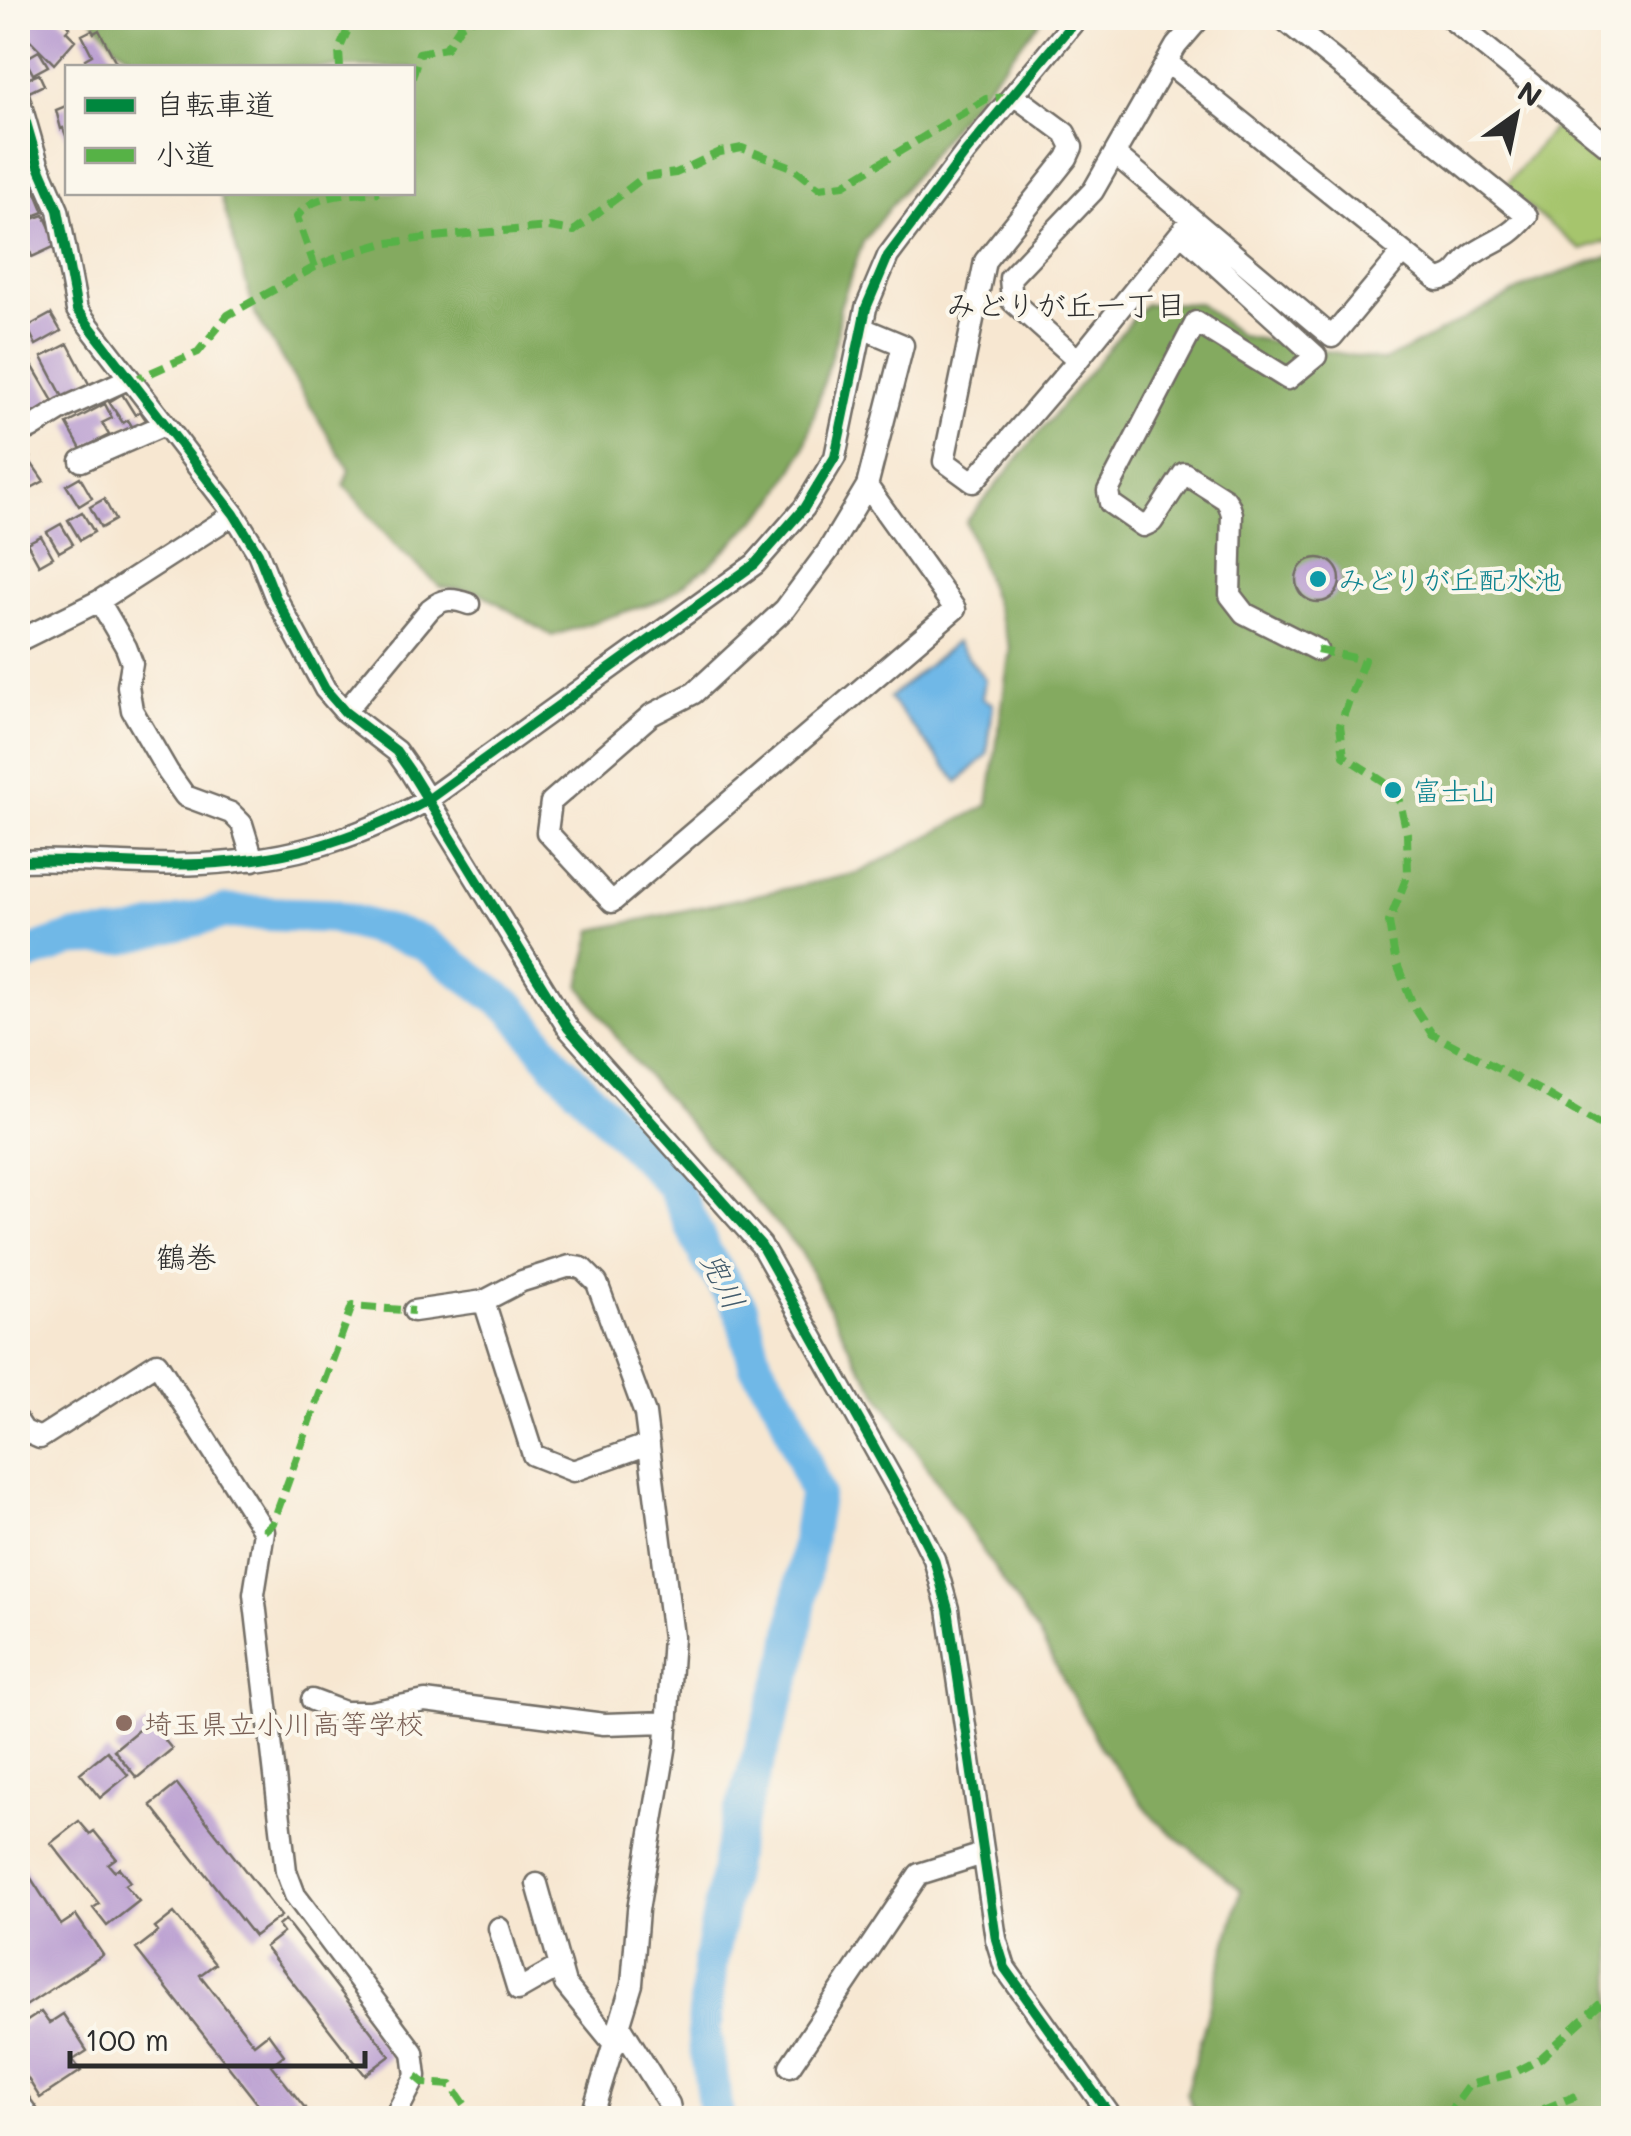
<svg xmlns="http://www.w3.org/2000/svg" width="1631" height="2136" viewBox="0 0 1631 2136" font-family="Mali,'Klee One',sans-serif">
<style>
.green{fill:#a6c56d;stroke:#68784c;stroke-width:2.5}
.forest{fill:#84aa60;stroke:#586a46;stroke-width:2.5}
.water{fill:#6fb8e7;stroke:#4d7289;stroke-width:2.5}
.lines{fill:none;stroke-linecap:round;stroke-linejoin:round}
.river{stroke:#6fb8e7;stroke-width:35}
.building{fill:#b598cf}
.minor-casing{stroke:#726d65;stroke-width:25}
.minor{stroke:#fff;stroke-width:20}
.quiet{stroke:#56b246;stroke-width:8;stroke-dasharray:15 8;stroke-linecap:butt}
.cycleway-casing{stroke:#fbf7ec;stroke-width:16}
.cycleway{stroke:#00873e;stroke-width:10}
.culture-dot{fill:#0f9aa8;stroke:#fbf7ec;stroke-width:4}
.education-dot{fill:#8d6e63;stroke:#fbf7ec;stroke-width:4}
.labels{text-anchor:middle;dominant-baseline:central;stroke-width:8;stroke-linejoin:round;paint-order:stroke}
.culture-label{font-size:28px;fill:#0d838f;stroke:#fbf7ec;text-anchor:start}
.education-label{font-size:28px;fill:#785e54;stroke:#fbf7ec;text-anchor:start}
.neighbourhood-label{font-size:30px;fill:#2b2b2b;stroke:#fbf7ec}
.water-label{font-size:30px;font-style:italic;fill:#435c6d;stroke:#fbf7ec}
</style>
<rect width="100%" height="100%" fill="#fbf7ec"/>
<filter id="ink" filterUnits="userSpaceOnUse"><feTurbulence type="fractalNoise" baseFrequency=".01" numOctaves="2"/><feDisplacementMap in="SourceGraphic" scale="20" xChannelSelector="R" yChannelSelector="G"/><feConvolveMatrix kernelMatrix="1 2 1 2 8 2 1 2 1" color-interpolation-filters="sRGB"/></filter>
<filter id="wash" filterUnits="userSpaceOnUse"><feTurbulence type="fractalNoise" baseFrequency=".0048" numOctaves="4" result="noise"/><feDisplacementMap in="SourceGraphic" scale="40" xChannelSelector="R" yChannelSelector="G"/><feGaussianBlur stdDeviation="2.25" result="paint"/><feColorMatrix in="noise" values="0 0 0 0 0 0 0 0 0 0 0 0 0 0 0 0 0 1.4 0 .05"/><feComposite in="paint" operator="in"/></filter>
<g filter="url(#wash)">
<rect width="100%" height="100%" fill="#f7e7d1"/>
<path class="green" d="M1561,119l52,42v79l-32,10 -77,-63z"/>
<path class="forest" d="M92,18h951l-88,105 -92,119 -23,65 -3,29 -33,114 -29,51 -65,64 -46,34 -112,37 -73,-44 -39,-5 -46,-43 -50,-59 5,-15 -94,-156 -35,-121 192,-1v-124l-266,-1 -30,-21z
M1613,255v1863h-415l-12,-25 55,-203 -87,-71 -53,-71 -61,-111 -184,-277 -55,-108 -172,-197 -49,-69 13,-56 265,-57 130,-68 22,-157 -44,-126 179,-218 54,-1 42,33 143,25 147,-77z"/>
<path class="water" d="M956,642l29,37 -3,19 11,6 -6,51 -29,27 -69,-84z"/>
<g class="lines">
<path class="river" d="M18,958l54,-19 52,-2 100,-25 108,4 90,26 91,67 43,55 117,121 34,72 34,52 15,56 28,43 32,85 -25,162 -56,179 -25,129 -6,69 13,86"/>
</g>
<g id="blocks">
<path class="building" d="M28,18h32l10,9 -4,4 9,9 -21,24 -36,-36z
M92,30l2,3 5,-3 20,38h-30l-4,-9 7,-4 -10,-20z
M39,51l9,15 -15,8 -8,-15z
M39,74l5,11 -17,8 -5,-12z
M68,105v33h-1l-4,-10 -2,1 -5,-19z
M18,168l8,1 18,43 -16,6 -4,-9 -4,1z
M44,215l14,30 -26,12 -7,-20 -7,3v-16z
M51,314l10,17 -25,14 -9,-18z
M18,329l13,32 -13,6z
M68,344l22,42 -26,13 -22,-42z
M32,365l21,36 -21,14 -12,-20 -2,1v-23z
M122,394l13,21 5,-4 6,9 -13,8 -5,-8 -5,3 -14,-21z
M105,404l7,14 -10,5 7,12 -28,14 -14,-25z
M18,437l13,20 -13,8z
M32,464l12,17 -15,8 -10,-18z
M80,477l12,21 -13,8 -13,-21z
M104,499l11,21 -14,8 -11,-21z
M82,512l12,20 -14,8 -12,-20z
M61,524l12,20 -14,8 -12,-20z
M41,536l12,21 -14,8 -12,-22z
M1296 580a22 22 0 1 1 44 0a22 22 0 1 1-44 0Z
M149,1721l23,28 -35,29 -23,-28z
M107,1751l21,24 -28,23 -20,-25z
M177,1784l104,132 -27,20 -103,-131z
M79,1821l11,13 4,-3 22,27 -8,6 6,7 5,-3 11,14 -5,3 14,16 -32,25 -14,-18 6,-4 -48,-61z
M18,1858l43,67 15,-10 27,40 -85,56z
M174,1913l41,51 -15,11 54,69 14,-11 16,22 -13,10 42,53h-44l-133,-169 22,-17 -3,-4z
M285,1920l105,136 -25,19 -100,-128 18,-14 -5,-7z
M41,2012l8,11 14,-9 24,37 -14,9 8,11 -41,27 -22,-35v-36z"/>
</g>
</g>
<g filter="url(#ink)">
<use href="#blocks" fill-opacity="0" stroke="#726d65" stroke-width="2.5"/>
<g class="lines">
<defs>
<path id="minor" d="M1450,18l164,133
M1168,63l270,217c23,-4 20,-17 37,-27 23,-15 33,-14 52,-37l-245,-198
M18,95l20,69 20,46 19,100 157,204 24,39 17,43 50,93 20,23 51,39 14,20 158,257 193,217 150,268 23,46 14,50 48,330 9,29 107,150
M1015,96l50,37 7,14 -5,11 -82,103 -41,200 29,21 105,-122 113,-140
M1115,154l217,183 70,-84
M18,163l20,1
M1181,233l135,123 -28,23 -92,-57 -88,169 2,12 33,23 9,-4 32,-49 41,26 4,6 3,9 -2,81 14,18 73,37
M862,328l41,17 -36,141
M1078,360l-66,-59 -2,-23 83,-87 83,-145 24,-28
M18,431l13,-3 31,-19 66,-30
M81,461l83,-36
M867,486l88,123 -343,293 -65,-70 4,-30 100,-87 43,-22 91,-84 43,-58z
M99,601l27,46 6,16 -4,23 4,24 36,62 17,24 46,17 11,11 11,36
M18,641l81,-40 135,-87
M345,712l85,-103c13,-11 22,-11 39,-5
M18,861c61,-3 122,6 183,3 85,-4 151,-23 225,-63l329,-237 49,-56 31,-51 31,-149 22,-52 78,-104 111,-134
M484,1301l49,154 40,16 76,-27
M414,1311l70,-10 38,-20 48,-15 12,2 15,15 48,131 28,223 -7,107 -28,166 -6,74 -41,134
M18,1422l6,9 16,7 117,-75 107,168 -10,63 32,277 9,24 118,157 3,24 -22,42
M312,1700l32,12h26l55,-11 179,23 64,-2
M537,1884l28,100 50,61
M499,1928l19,62 42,-24
M620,2025l49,79 3,14
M790,2066l129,-192 64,-20
M18,2101l12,17"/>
</defs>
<use href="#minor" class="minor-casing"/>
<use href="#minor" class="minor"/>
<path class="quiet" d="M340,68l-1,-18 14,-32
M412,78l7,-25 27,-5 15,-23 15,-7
M315,267l-18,-50c16,-25 56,-22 82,-25
M130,382l68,-30 30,-37 87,-48 29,-12 37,-11 52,-7 116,-10 25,4 70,-54 32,-4 44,-21 22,-4 50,19 27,21 25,-3 142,-86 28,-3
M1317,650l47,10 -24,65 4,31 40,26 16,20 7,31 1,41 -19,48 6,37 18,46 19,29 111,58 71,42
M264,1531l9,-8 79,-217 62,5
M416,2076l8,7 27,2 23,33
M1445,2118l24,-33 45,-12 26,-14 74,-68
M1522,2118l54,-22"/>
<defs>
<path id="cycleway" d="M18,95l20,69 20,46 19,100 157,204 24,39 17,43 50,93 20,23 51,39 14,20 158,257 193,217 150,268 23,46 14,50 48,330 9,29 107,150
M18,861c61,-3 122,6 183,3 85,-4 151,-23 225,-63l329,-237 49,-56 31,-51 31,-149 22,-52 78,-104 111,-134"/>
</defs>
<use href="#cycleway" class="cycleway-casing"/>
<use href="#cycleway" class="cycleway"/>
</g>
</g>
<g class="culture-dot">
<circle cx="1318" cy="579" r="10"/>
<circle cx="1393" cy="790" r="10"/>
</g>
<circle class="education-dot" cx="124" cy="1723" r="10"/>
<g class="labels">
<g class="culture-label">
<text x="1338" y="579">みどりが丘配水池</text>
<text x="1413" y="790">富士山</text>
</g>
<g class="education-label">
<text x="144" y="1723">埼玉県立小川高等学校</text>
</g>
<g class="neighbourhood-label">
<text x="1066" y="304">みどりが丘一丁目</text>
<text x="186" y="1256">鶴巻</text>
</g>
<g class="water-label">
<text transform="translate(724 1280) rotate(63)">兜川</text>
</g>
</g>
<rect width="1631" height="2136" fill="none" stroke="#fbf7ec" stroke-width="60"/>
<rect x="65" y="65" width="350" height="130" fill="#fbf7ec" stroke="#a8a59f" stroke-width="2.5"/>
<rect x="85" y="98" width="50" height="15" fill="#00873e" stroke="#a8a59f" stroke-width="2.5"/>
<text x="155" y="115" font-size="30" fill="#2b2b2b">自転車道</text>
<rect x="85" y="148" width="50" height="15" fill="#56b246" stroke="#a8a59f" stroke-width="2.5"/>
<text x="155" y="165" font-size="30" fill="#2b2b2b">小道</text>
<g transform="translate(1516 115) rotate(33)" stroke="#fbf7ec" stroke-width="8" paint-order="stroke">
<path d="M0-8L18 38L0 25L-18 38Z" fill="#2b2b2b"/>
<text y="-15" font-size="28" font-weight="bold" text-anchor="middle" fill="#2b2b2b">N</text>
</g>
<path d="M70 2051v15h295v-15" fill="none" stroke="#2b2b2b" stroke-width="5"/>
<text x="85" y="2051" font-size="30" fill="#2b2b2b" stroke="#fbf7ec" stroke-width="8" paint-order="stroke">100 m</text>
</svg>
